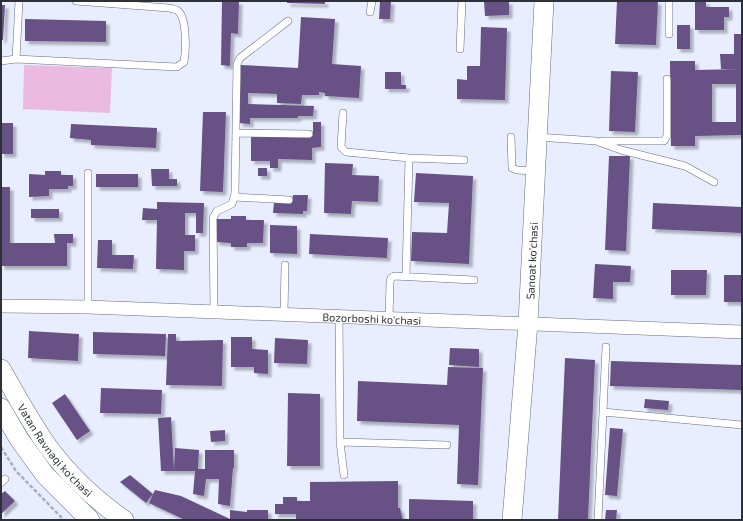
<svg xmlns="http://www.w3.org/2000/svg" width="743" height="521" viewBox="0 0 743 521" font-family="'Exo 2',sans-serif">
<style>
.green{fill:#eabae0}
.building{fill:#675185;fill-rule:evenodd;filter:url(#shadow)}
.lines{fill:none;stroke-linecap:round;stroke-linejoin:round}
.service-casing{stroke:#656b7d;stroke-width:8}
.minor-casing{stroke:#656b7d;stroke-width:14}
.secondary-casing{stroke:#656b7d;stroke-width:20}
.path{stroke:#aaafbd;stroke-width:2.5;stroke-dasharray:4 2;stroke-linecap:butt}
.service{stroke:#fff;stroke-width:7}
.minor{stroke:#fff;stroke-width:13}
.secondary{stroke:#fff;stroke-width:19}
.labels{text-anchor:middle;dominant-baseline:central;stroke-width:4;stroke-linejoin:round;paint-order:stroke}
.street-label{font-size:11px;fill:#2e3038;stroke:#e8eeff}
</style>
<defs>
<filter id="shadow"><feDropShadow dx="3.5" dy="3.5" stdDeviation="1" flood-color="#0004"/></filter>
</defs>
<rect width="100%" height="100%" fill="#e8eeff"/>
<path class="green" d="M24,65l88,3 -2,45 -87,-4z"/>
<path class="building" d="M222,1h17l-1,33 -7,-1 -1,33 -9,-1z
M287,1h38v3l-38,-1z
M380,1h11l-1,18h-11z
M484,1h25v14l-24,1z
M617,1h41l-2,44 -41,-1z
M695,1h11v6h23v10h-5v13h-29z
M1,5h4l-2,35h-2z
M301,17l34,2 -3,45 29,2 -2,32 -34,-2v-3l-6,-1v3h-17l-1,9 -24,-1v-9l-29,-1v11l66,2 -1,10h-15v2h-48v6l-11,-1 2,-58 57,3z
M25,19l81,2v21l-81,-1z
M677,25h13v24h-13z
M481,27l26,1 -2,72 -48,-1v-20l10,1v-14h13z
M734,34h8v35h-21l-1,-15h14z
M670,61h25v9l47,-1v66l-47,1v10h-24zM712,84h24v38h-24z
M611,71l27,1 -3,60 -26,-1z
M385,72h16v13h5v4h-21z
M203,112h23l-3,80 -23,-1z
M313,122h8v25l-9,1v12l-34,-1v9h-8v-7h-19v-25h62z
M1,123h12v31h-12z
M71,124l86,4 -1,20 -65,-3v-5l-21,-2z
M609,156h21l-4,95 -21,-1z
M325,163l28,1 -1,11 27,1 -1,26 -26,-1 -1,13 -27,-1z
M258,168h9v8h-9z
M151,169h18v10h8v7h-25z
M45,171h16v4h12v11h-5v3h-19v7l-20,1v-23l16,1z
M416,173l57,3 -4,88 -58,-3 1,-29 35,1 2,-30 -35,-1z
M96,174h42v13h-42z
M1,187h9v56h45l-1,-9h19v9h-6v23h-66z
M293,195h15l-1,16h-4v3l-30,-1 1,-11h18z
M157,202l47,1 -1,30h-7v-20h-11v22h10v16h-11v19l-28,-1 1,-49h-15l1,-12 14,1z
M653,203l89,4v26l-90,-4z
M31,209h28v9h-28z
M231,216h15v4h18l-1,23h-16v4h-16v-4l-15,-1v-23h15z
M270,225l27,1v28l-27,-1z
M310,234l78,4 -1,20 -78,-4z
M98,240h14v15h22l-1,14 -36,-1z
M595,264l36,2 -1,16h-17v17l-20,-1z
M671,270h36l-1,25h-35z
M724,275h18v27h-18z
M29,331l50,3 -1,27 -50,-3z
M93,332l73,2 -1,22 -72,-2z
M168,334h8v7l47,-1 -1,46 -56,-1z
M231,337h21v12l16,1v24l-14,-1v-6h-23z
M275,338l33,2 -1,24 -33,-1z
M450,348l29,1v18l-30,-2z
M565,358l30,2 -7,160h-30z
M611,361l131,4v25l-132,-4z
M448,367l35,1 -5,117 -21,-1 2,-59 -102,-4 1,-40 89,4z
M101,388l61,2 -1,24 -61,-1z
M288,393l32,1v72h-33z
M65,394l25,37 -13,9 -25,-37z
M645,399l24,2 -1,9 -24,-2z
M171,417l3,53 1,-22 24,2 -1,19h7v-19h29v18h-1l-3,38 -12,-2 1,-25h-13l-2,17 -11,-2 2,-23h-34l-3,-53z
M610,428l13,1 -6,67 -12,-1z
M225,430v11l-14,1 -1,-11z
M130,475l23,19 2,-4 26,6 49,23v-9l17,2v-2h21v10h-83l-36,-17 4,-9 -7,9 -26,-21z
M398,481v27h2l3,12h-107v-6h-21v-10h8v-7h14v4h13v-19z
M5,491l10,10 -14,13v-20z
M409,499l64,2v19h-64z
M606,510h11l-1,10h-11z"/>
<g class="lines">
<defs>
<path id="service" d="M370,12l2,-11
M669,34v-33
M460,49l2,-48
M16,59l3,-58
M1,61l15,-2 161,8 7,-5c2,-11 3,-44 -6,-51 -2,-2 -6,-2 -9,-3l-93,-7
M343,113l-2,34 5,5 63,6 55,2
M237,133l72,1
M511,137l1,31 5,2 18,1
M537,137l59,4 25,9 64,16 29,16
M602,141h62l3,-5v-57
M234,197l55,3
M406,276l3,-118
M88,307v-134
M214,312l-1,-94 4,-7 15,-7 3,-11 2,-129 3,-6 48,-37
M284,314l1,-49
M339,316l1,126 4,33
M389,318l1,-36 1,-4 3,-2 80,4
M603,412l139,13
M340,442l107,3
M1,483l4,-4
M598,520l8,-173"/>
<g id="minor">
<path id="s1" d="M1,306l87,1 654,25"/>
</g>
<g id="secondary">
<path id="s2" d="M1,369c11,19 22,39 34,58 22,37 54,68 89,93"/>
<path d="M1,408l18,31 26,36 45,45"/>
<path id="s3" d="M512,520l16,-197 16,-322"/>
</g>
</defs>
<use href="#service" class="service-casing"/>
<use href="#minor" class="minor-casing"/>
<use href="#secondary" class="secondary-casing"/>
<path class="path" d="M1,447l15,24 48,49"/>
<use href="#service" class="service"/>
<use href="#minor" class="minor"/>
<use href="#secondary" class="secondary"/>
</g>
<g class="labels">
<g class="street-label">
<text stroke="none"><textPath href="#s3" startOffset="260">Sanoat ko'chasi</textPath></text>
<text stroke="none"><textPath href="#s1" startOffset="371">Bozorboshi ko'chasi</textPath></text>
<text stroke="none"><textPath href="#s2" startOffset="98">Vatan Ravnaqi ko'chasi</textPath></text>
</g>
</g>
<rect width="743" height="521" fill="none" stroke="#2e3038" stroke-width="4"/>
</svg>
